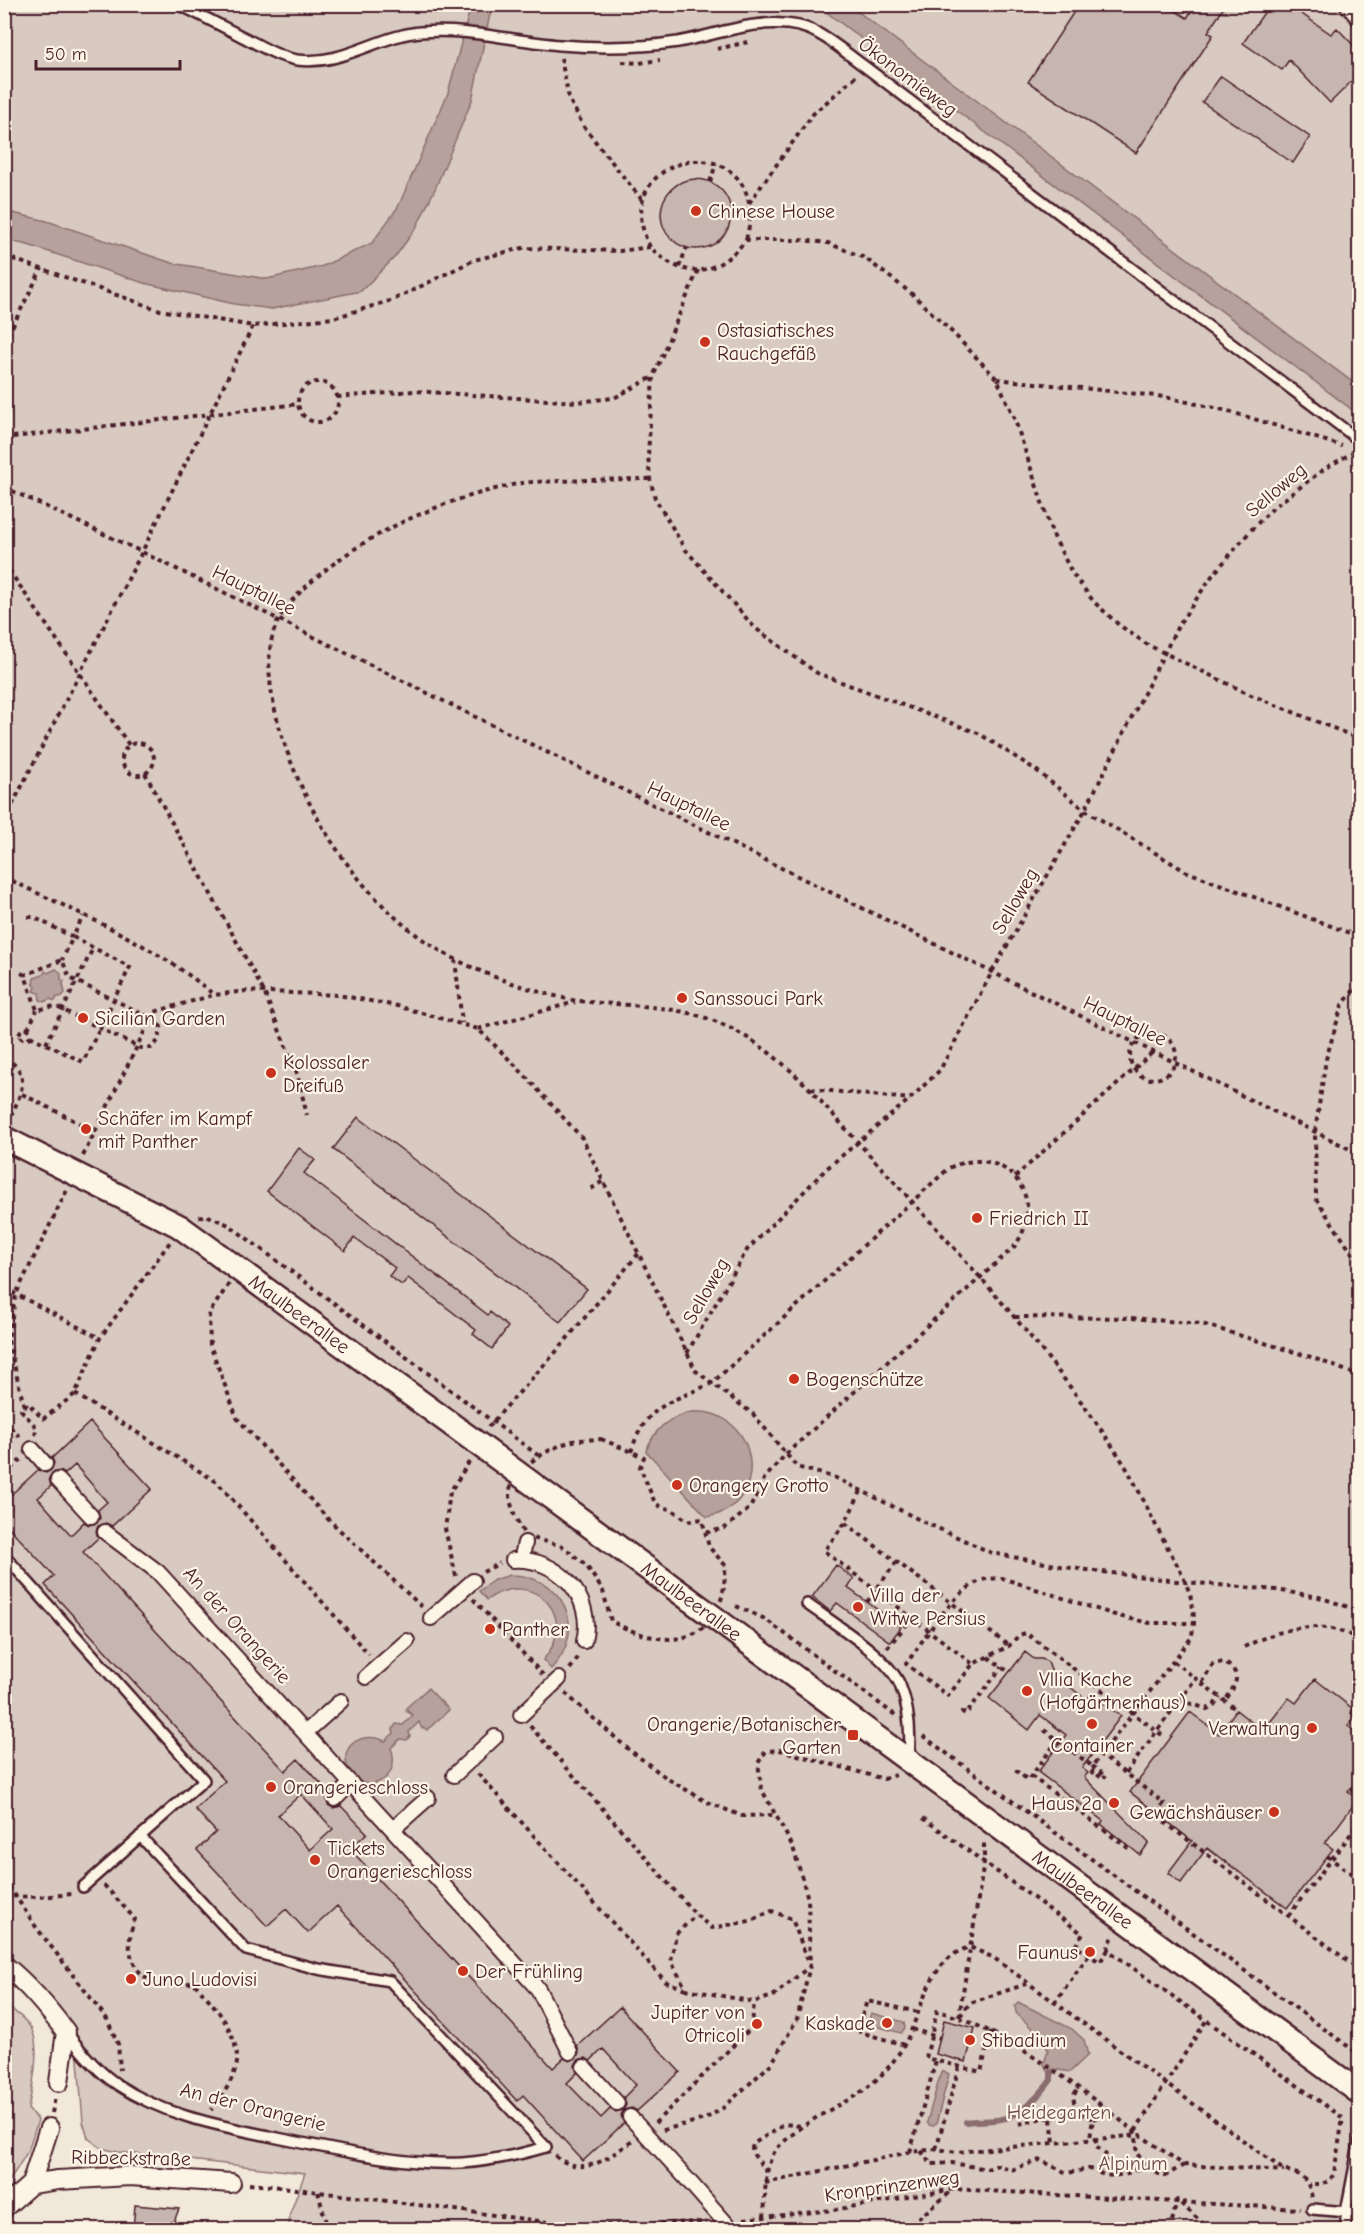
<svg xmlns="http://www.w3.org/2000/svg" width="1364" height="2234" viewBox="0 0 1364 2234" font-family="'Comic Neue',sans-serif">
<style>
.green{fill:#d8cac0;stroke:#917476;stroke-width:1.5}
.water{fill:#b6a19c;stroke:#8b6d6f;stroke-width:1.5}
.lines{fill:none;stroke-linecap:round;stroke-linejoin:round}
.stream{stroke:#8b6d6f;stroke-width:6}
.building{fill:#c7b6af;stroke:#4a1f2b;stroke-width:1.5;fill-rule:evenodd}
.service-casing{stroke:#4a1f2b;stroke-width:14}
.pedestrian-casing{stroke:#4a1f2b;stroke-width:18}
.minor-casing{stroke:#4a1f2b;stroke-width:22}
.tertiary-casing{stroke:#4a1f2b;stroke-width:27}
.path{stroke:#4a1f2b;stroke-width:4;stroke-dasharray:4.5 4.5;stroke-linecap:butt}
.service{stroke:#fcf5e5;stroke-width:9}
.pedestrian{stroke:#fcf5e5;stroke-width:14}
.minor{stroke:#fcf5e5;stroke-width:18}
.tertiary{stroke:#fcf5e5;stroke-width:22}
.pedestrian-bridge-casing{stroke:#4a1f2b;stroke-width:18;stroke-linecap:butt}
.pedestrian-bridge{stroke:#fcf5e5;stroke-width:14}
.poi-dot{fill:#c8321e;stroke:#fcf5e5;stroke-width:2}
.labels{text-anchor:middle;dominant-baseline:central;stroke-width:4.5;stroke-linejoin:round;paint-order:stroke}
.street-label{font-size:20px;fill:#4a1f2b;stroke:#fcf5e5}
.poi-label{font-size:20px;fill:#4a1f2b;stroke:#fcf5e5;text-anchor:start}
.park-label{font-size:20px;fill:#6e4a50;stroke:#fcf5e5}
</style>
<rect width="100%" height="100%" fill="#f1e8da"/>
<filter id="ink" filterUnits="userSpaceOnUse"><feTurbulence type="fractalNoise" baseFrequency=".0167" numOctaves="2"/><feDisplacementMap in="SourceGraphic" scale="12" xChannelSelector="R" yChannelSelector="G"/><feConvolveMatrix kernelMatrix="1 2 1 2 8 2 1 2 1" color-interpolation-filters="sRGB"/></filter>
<g filter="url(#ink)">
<path class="green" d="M4,5h1355v2224h-1071l3,-18 14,-38 -187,-21 -17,-4 -13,-10 -5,-16 -7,-86 -72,-79z
M4,2004c10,7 22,15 28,26 9,18 0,59 -4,79l10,11 -10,31 -20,32 -4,-2z"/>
<path class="water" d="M471,5h21l-20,95 -37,89 -19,39 -21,29 -34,34 -89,18 -38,-5 -90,-21 -116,-38 -23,-5 -1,-29 43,10 125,42 95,16 56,-13 49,-23 26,-36 50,-114z
M817,5h32l510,382v28z
M56,969l5,4v6l3,2 -1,3 2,9 -4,4h-4l-2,4 -5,-2 -6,3 -4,-2 -1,-7 -5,-2 2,-4 -3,-3 1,-6 9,-3 2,-4 3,2z
M691,1412c69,-5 82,94 16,105l-61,-66c9,-23 22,-33 45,-39z
M510,1575c54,0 79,55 41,94l-8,-9c38,-42 -10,-94 -56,-60l-8,-9 15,-11z
M428,1688l21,22 -22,20 -3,-2 -2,1 -3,-7 -10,10 1,4 -3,4 -7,-1 -9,9c13,34 -32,50 -43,20 -10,-25 18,-37 37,-27l9,-8 -1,-4 3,-5 7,1 10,-10 -7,-4 2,-1 -2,-2z
M1018,2002l54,27 12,11 4,15 -18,17 -17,-3 -2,3 -4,-1 -3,-7 4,-14 -8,-14 -24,-23 -1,-7z
M871,2013l33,9 1,6 -4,5 -33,-9z
M944,2071l5,3 -13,50 -3,2 -4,-1 -2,-3 14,-50z"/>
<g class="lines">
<path class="stream" d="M966,2122c13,-2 31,0 43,-5 18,-8 31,-22 42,-37v-8"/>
</g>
<path class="building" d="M1079,4h86l22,14 9,-14h30l-18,28 5,3 -77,118 -108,-71z
M1270,4h17l44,30 6,-6 22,23v23l-29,29 -41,-43 -7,10 -39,-27z
M1221,76l89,61 -17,26 -91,-61z
M661 214a35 35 0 1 1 70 0a35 35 0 1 1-70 0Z
M358,1117l229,172 -27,33 -227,-173z
M299,1148l16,12 -11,13 184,142 2,-3 18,15 -16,22 -19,-15 3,-4 -68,-52 -6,7 -13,-9 6,-8 -41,-30 -9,13 -78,-60z
M90,1422l62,67 -40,37 -6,-3 -8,3 -2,5 2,7 -15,14 202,219 13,-12 31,33 -3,5 2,8 5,3 8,-2 26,27 -17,16 203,219 11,-10 6,3 7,-4 2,-5 -2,-6 43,-39 60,65 -43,39 -5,-3 -8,2 -3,5 3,8 -41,38 -60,-66 -6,6 -180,-195 -29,27 -22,-24 -19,17 -70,-76 19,-18 -21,-23 30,-28 -180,-196 9,-9 -50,-54v-21l34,-31 8,3 5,-3 3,-7 -2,-5zM75,1465l32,37 -9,8 2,8 -3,5 -8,2 -5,-3 -13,13 -33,-37 13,-12 -2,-8 3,-5 8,-2 5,3zM301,1794l32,35 -23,21 -32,-35zM603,2049l33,36 -12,12 2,8 -3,5 -8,2 -5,-3 -9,9 -34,-35 10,-10 -2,-8 3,-5 8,-2 4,3z
M836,1565l18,14 -6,9 53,39 -11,15 -53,-39 -7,8 -18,-14z
M1025,1652l9,7h8l6,3 4,11 35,27 3,-5 31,21 -39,52 6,5 -4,4 65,66 -9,12 -39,-31 2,-3 -65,-49 28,-37 -26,-20 -11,15 -40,-32z
M1315,1679l38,30 -2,4 5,3 -8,10 11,8v43l-11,15 10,7 -33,44 8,6 -46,59 -80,-60 -26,35 -13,-10 24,-32 -62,-49 60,-80 29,22 17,-24 27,21 26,-33 7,5z
M944,2020l31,8 -9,34 -30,-8z
M135,2205l44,4 -8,20h-38z"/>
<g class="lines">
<defs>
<path id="service" d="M178,4c22,11 44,22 65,33 18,9 35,20 54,23 45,6 80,-24 123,-28 49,-4 93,9 140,13 39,3 79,3 118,-3 39,-7 80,-25 121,-16 21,4 47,27 65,40l496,375
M4,1555l200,225 -121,107
M807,1604c26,19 81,52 93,81 9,22 11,49 9,73
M68,2034c14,19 30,38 50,51 45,30 99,40 150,51 61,12 132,30 194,27 29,-2 56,-8 84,-16l-156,-166 -72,-12 -72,-19 -106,-114
M1312,2209l48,4
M1346,2230v-18l14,-73"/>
<path id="pedestrian" d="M1347,4l13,16
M32,1449l13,15
M58,1480l33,36
M105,1532l53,40 380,417 32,63
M513,1560c45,-3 82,37 71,81
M521,1560l4,-17
M431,1618l42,-37
M366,1677l41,-36
M521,1715l38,-36
M305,1733l36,-32
M454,1775l41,-38
M335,1799l16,-16
M393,1829l35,-31
M584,2067l33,36
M630,2117l57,62"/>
<path id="minor" d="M4,1965c25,20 43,42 62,67l-7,50
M31,2184l18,-56
M4,2208l27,-24 27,-4 72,-4 101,7"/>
<g id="tertiary">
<path id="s1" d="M4,1138l175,88 302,220 879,647"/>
</g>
</defs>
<use href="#service" class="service-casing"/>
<use href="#pedestrian" class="pedestrian-casing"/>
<use href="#minor" class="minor-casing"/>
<use href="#tertiary" class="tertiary-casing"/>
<path class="path" d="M717,49l31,-7
M561,58l8,41 15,28 58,73
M622,62l17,1 21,-3
M710,182l6,-18
M749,203l64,-89 43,-38
M650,247c-43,-84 83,-121 99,-44 3,12 0,24 -3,37
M4,256l156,54 93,16 80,-8 60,-18 81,-40 49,-12 97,3 30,-4c35,35 66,29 96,-7h56l26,3 37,15 47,36 41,39 44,46 18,41 37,113 20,40 22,29 25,23 29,20 103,50 109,44
M679,267l8,-20
M698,270l-45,107 -5,78 2,24 5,19 30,51 70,79 62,45 161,60 58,37 49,40 100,61 175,66
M4,343l38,-75
M997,379l168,18 63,14 114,35
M298 402a20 20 0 1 1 40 0a20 20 0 1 1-40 0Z
M337,397l77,-6 163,11 37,-4 39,-21
M4,438l294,-34
M650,479c-31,0 -61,1 -91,2 -12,1 -25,0 -37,2 -76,15 -153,47 -212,100 -11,10 -24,22 -31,36 -22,41 -2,108 14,148 25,62 67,124 120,165 38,30 85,48 131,61 12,3 24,7 36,8 42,5 85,3 126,17 41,14 74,41 104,71 108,122 226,238 314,375 14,23 25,49 38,73 16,31 40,64 29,101l-90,117
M4,487l138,65 1218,602
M4,563l125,182
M122 759a16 16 0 1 1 32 0a16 16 0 1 1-32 0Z
M145,773l119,219 33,82 10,41
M4,821l138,-269 111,-226
M4,877c71,35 150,66 210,118
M4,890l7,8
M28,917h5l40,20 10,-21
M455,959l7,64
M4,964l1,1
M21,973l4,2 12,35 18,-4 85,42h11l8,-8 2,-13 -6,-7 -85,-42 -8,-18 -37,15
M1360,983l-18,22 -16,54 -11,73 1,67 44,66
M19.5 1034a5.5 5.5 0 1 1 11 0a5.5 5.5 0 1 1-11 0Z
M28,1029l9,-19
M478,1029l97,-27
M1130 1056a23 23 0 1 1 46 0a23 23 0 1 1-46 0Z
M30,1036l53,26 47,-95 -57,-30 -11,23
M46,1044l47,-96
M4,1058c30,14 16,39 5,61
M4,1089v3
M811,1089l99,10
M22,1094l73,37
M83,1156l71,-144 60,-17 32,-4 92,4 59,11 81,23 39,38 65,71 114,233 57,43 44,53 39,11 86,43 70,32 79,15 114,14 91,8 43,7 41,14
M1015,1177l138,-125
M591,1189l12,-8
M199,1217l7,-2 23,10 310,231
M229,1284l-20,29 1,32 27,73 91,101 94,88
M4,1288l96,50
M1015,1317l116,1 71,6 109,33 49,19
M687,1353l60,-103 79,-81 84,-70 30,-29 52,-98 93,-162 93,-184 34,-50 40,-47 22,-22 50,-38 28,-16 8,6
M75,1394l142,88 152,173
M24,1406l-16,-66 8,-46 51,-104
M4,1421l19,19
M488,1427l67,-74 84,-100
M35,1435l2,-7 -16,-18 7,-7 15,16 32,-25 25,-56 70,-96
M601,1439l43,18 -4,10 15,36 8,5 8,1 17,12 14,-2 7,28 17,19c-2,11 -1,26 -6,36 -21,52 -70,40 -109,19l-8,-30 -17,-26 -24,-19 -37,-10c-7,-14 -16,-29 -15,-45 0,-22 43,-45 63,-50 8,-2 19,-1 28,-2z
M631,1452c15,-48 39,-49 81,-69l237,-215c55,-27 102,30 65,79l-228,207 -22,25 -14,29 -25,20 -20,5
M4,1474l18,-15
M861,1491l-16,32 -21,28 149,113
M845,1523l164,123
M483,1572l17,-9
M456,1576l-11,-47 5,-37 19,-30
M473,1599l70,76
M867,1602l30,-41
M736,1606l29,13 130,96
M1244,1647c39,-19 75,-30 116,-7
M887,1648l25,-30
M988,1657l21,15
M1173,1661l61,47
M570,1669l9,-13
M1202,1683l11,-19 10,-2c21,11 13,22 2,39
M565,1693l62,55 41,31 39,23 35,14 34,-1
M1180,1700l27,9 7,-4 6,-8
M961,1713l1,-1 4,2 36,-47
M530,1726l166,189 16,13 38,-7 22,-10 20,8 18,47 -37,30 -19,6 -68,-13 -15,-28 5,-27 20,-19
M1044,1730l48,36 9,-11 63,48 -9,12 205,155
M1162,1735l-136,-102 -7,2 -10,11 -36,18 -25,32 -42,-32c18,-24 47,-74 77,-84 5,-2 13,-1 19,-2l116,38 32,7h46
M923,1736l437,319
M1092,1766l13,10
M1015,1770l13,10 30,-40
M1126,1773l70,-95
M478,1774l188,208 20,7
M1091,1774l2,-3 10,8 2,-3
M1031,1776l101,75
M923,1818l160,116 -8,12 25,16 8,-12 235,168 -9,55c-5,12 -13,11 -25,11
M1327,1856l33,24
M4,1879l32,48 71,92 11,25 2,26
M104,1885l31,34c-18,44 12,77 58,63 19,20 42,46 44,75 2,15 -16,42 -26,53
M4,1896l36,1 32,-3
M1288,1916l72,-94
M1108,1950l1,-8 6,-6
M1054,2003l35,-48
M960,2016l10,-13 59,-20
M959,2017l25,-155v-22
M912,2029l28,9
M991,2031l-10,41 -55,-14 11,-47c67,17 143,77 197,120l4,16 -3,4 10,13
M904,2045l-44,-13 -2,-4 9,-27 51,11
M1076,2112l-3,-16 5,-7
M52,2113l3,-16
M1051,2119l3,23
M1093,2119l17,-7
M655,2123l97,-96 2,-25
M1019,2124l27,-7 5,2c15,-8 27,-8 42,0l-3,19
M663,2130l42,-11 18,-11 49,-45 25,-44 13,-53 -2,-67 -15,-52 -31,-57 -4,-27 8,-12 14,-1 104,29 12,-4
M1135,2131l71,-110
M1096,2138v8l9,7 3,7 -11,11c11,10 37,2 48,-7l14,10 6,2 19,-11
M936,2149l23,-82
M921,2151l10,13 21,-1 35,6 11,-4 13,5 29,-10 27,13 22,-4 8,2
M910,2152l26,-91
M555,2156c31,23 51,2 78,-15
M767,2172l-13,-17 -2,-7 1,-4 32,-20 18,2
M765,2183l145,-31 26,-3 21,3 183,-17 44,30 100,6
M249,2184l32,3 296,39 129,-4
M318,2192l10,38
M764,2217c2,-22 -1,-47 11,-66 3,-5 9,-9 13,-13 22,-19 41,-27 65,-41 21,-12 39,-31 51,-52 19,-33 23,-86 66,-98l24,11 291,213c18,2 24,10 27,27
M744,2219l89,-9 121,-21 346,20
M904,2230l49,-40
M1170,2230l7,-30 33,30"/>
<use href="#service" class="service"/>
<use href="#pedestrian" class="pedestrian"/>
<use href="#minor" class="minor"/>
<use href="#tertiary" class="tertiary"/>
<defs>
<path id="pedestrian-bridge" d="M687,2179l45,51"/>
</defs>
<use href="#pedestrian-bridge" class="pedestrian-bridge-casing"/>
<use href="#pedestrian-bridge" class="pedestrian-bridge"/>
</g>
</g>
<g class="poi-dot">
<circle cx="696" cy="211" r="6"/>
<circle cx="705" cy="342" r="6"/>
<circle cx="682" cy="998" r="6"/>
<circle cx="83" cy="1018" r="6"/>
<circle cx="271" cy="1073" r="6"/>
<circle cx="86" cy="1129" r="6"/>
<circle cx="977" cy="1218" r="6"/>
<circle cx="794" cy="1379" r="6"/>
<circle cx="677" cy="1485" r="6"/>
<circle cx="858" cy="1607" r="6"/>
<circle cx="490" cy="1629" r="6"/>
<circle cx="1027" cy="1691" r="6"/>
<circle cx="1092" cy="1724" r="6"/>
<circle cx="1312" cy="1728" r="6"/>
<rect x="847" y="1729" width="12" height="12" rx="3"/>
<circle cx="271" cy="1787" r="6"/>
<circle cx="1114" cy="1803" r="6"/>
<circle cx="1274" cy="1812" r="6"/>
<circle cx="315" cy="1860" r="6"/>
<circle cx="1090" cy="1952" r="6"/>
<circle cx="463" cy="1971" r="6"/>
<circle cx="131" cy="1979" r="6"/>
<circle cx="887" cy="2023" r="6"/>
<circle cx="757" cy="2024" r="6"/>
<circle cx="970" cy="2040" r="6"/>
</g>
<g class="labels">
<g class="street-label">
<text transform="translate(908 77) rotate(37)">Ökonomieweg</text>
<text transform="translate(1276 490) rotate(-40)">Selloweg</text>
<text transform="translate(254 590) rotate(26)">Hauptallee</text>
<text transform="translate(689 806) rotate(26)">Hauptallee</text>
<text transform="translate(1015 901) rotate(-60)">Selloweg</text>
<text transform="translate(1125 1021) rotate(26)">Hauptallee</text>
<text transform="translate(706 1291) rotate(-60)">Selloweg</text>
<text stroke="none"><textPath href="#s1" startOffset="345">Maulbeerallee</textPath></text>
<text stroke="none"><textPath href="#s1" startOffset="831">Maulbeerallee</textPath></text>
<text transform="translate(237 1625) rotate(48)">An der Orangerie</text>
<text stroke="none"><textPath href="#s1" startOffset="1317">Maulbeerallee</textPath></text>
<text transform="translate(253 2107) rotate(14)">An der Orangerie</text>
<text transform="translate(131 2158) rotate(1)">Ribbeckstraße</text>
<text transform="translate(892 2186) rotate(-8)">Kronprinzenweg</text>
</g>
<g class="poi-label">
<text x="708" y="211">Chinese House</text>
<text x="717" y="330">Ostasiatisches<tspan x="717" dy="23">Rauchgefäß</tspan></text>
<text x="694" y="998">Sanssouci Park</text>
<text x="95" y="1018">Sicilian Garden</text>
<text x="283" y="1062">Kolossaler<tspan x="283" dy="23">Dreifuß</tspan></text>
<text x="98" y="1118">Schäfer im Kampf<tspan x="98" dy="23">mit Panther</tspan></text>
<text x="989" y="1218">Friedrich II</text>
<text x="806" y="1379">Bogenschütze</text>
<text x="689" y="1485">Orangery Grotto</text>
<text x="870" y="1595">Villa der<tspan x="870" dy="23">Witwe Persius</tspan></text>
<text x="502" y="1629">Panther</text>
<text x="1039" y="1679">Vllia Kache<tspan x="1039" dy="23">(Hofgärtnerhaus)</tspan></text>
<text x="841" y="1724" text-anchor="end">Orangerie/Botanischer<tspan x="841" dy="23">Garten</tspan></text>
<text x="1300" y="1728" text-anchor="end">Verwaltung</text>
<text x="1092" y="1745" text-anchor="middle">Container</text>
<text x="283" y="1787">Orangerieschloss</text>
<text x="1102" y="1803" text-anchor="end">Haus 2a</text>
<text x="1262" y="1812" text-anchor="end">Gewächshäuser</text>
<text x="327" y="1848">Tickets<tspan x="327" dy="23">Orangerieschloss</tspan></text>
<text x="1078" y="1952" text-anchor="end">Faunus</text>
<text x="475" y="1971">Der Frühling</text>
<text x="143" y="1979">Juno Ludovisi</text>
<text x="745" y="2012" text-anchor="end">Jupiter von<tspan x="745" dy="23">Otricoli</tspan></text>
<text x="875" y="2023" text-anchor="end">Kaskade</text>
<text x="982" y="2040">Stibadium</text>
</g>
<g class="park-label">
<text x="1059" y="2112">Heidegarten</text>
<text x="1133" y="2163">Alpinum</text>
</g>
</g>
<rect width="1364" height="2234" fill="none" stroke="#fcf5e5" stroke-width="24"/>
<rect x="12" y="12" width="1340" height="2210" fill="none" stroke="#4a1f2b" stroke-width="2" filter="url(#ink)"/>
<path d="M36 60v9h144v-9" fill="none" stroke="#4a1f2b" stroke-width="3"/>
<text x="45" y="60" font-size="18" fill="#4a1f2b" stroke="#fcf5e5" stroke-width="4.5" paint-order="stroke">50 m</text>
</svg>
